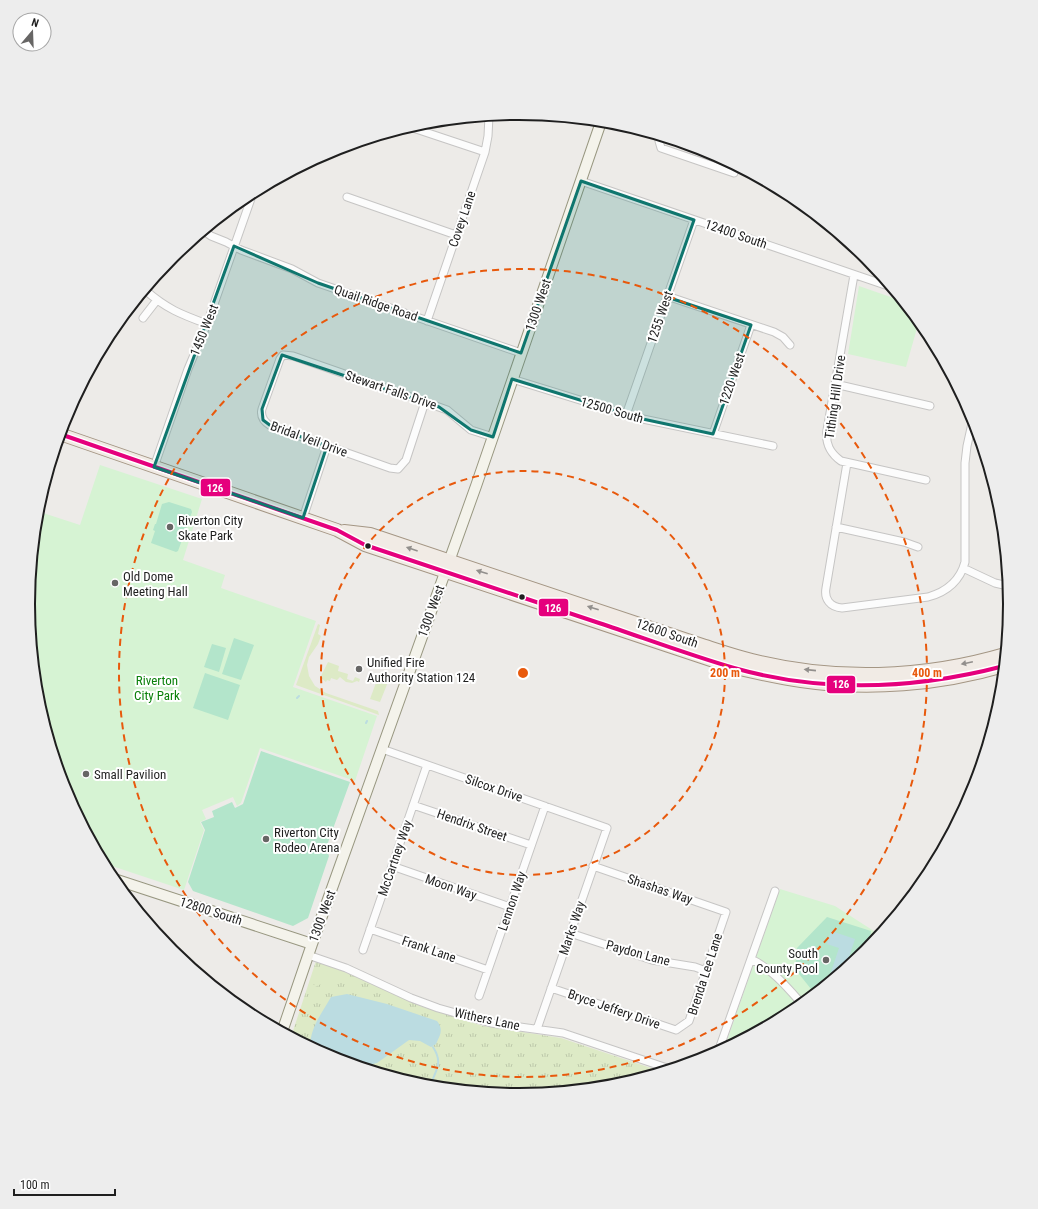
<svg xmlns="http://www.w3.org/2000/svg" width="1038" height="1209" viewBox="0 0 1038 1209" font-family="'Roboto Condensed',sans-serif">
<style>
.grass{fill:url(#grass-tufts)}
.park{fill:#d6f3d3}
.garden{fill:#ddeac6}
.pitch{fill:#b3e5cb}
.water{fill:#bbdce1}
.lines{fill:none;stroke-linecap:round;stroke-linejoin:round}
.stream{stroke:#bbdce1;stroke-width:2}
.street-casing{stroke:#c6c5c4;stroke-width:9}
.secondary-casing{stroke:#989780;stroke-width:12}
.primary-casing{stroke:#a49684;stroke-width:14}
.street{stroke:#fcfcfc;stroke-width:7}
.secondary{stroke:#f4f3eb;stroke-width:10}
.primary{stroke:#f1ebe5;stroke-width:12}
.bus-1-casing{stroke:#fff;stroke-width:7}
.bus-1{stroke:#e5007d;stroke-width:4}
.oneway{fill:#928f8c}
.marked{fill:#0f766e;fill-opacity:0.2;stroke:#0f766e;stroke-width:3;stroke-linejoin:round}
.ring{fill:none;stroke:#e8590c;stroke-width:2;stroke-dasharray:7 5}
.poi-dot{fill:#676665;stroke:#fff;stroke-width:1.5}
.bus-dot{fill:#1f1f1f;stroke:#fff;stroke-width:1.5}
.labels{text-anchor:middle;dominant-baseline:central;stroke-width:4;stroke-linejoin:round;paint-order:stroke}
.street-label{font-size:13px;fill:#1f1f1f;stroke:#fff}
.poi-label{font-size:13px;fill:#1f1f1f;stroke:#fff;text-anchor:start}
.park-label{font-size:13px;fill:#0b800b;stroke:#fff}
.rim{fill:none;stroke:#1f1f1f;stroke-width:2}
.centre{fill:#e8590c;stroke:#fff;stroke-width:2}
.ring-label{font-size:12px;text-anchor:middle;font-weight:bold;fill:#e8590c;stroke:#fff;stroke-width:4;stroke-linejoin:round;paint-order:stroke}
.line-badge{stroke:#fff;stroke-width:1.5}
.badge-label{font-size:11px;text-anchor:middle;font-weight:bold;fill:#fff}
</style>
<defs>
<pattern id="grass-tufts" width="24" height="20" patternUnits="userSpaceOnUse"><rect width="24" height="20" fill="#ddeac6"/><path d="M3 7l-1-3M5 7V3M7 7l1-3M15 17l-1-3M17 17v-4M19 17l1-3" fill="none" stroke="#bdc8aa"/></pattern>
</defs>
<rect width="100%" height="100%" fill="#edebe8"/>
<path class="grass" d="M316,961l27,10 80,36 60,19 78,12 102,34 -48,14 -96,9 -96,-9 -92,-28 -40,-21z"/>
<path class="park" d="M859,286l43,15 17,20 -13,46 -58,-13z
M100,465l102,34 -19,61 42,15 -4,13 95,33 -23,66 84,29 -22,65 -95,-33 -19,55 -4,3 -4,-9 -31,13 4,9 -6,3 4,8 -20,60 -81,-27 -38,-71 -28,-92 -9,-96 9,-93 43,14z
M780,889l55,17 45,29 -14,17 -74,61 -68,36z"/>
<path class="garden" d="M318,624l2,1 -2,9 3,2 -3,8 -9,13 -2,8 2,11 6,10 11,7 52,18 1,4 -83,-30z
M328,662l11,4 -1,5 10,3 -1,5 6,2 2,-4 5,2 -1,3 -2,-1 -5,2 -6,-1 -6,-5 -3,3 -6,-2 -1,3 -3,-1 -1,2 -5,-4v-2z
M380,672l9,3 -1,7 -8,20 -10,-3z
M334,968l2,1 -3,9 -20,10 5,-13 8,-2z"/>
<path class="pitch" d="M169,502l22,7 1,3 -8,22 2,1 -2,5h-2l-4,11 -2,1 -25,-9 4,-12 -2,-1 2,-6h1l6,-20z
M234,638l20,7 -13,35 -19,-6z
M212,644l14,4 -7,24 -15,-5z
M205,673l35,12 -12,35 -35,-12z
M261,751l89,31 -24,66 3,8 -21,62 -15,8 -100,-35 -5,-9 17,-52 -4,-8 13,-5 -2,-6 20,-9 3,6 8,-4z
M827,917l44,14 -2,18 -54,45 -20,-25 2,-21z"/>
<path class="water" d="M831,931l24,8 -10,30 -18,15 12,-36 -12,-4z
M347,994l40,10 50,17c7,9 3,14 -1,23l-5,3 -11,-6 -11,-1 -32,23 -17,4 -29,-9 -21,-11c0,-19 12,-34 21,-50z"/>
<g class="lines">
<path class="stream" d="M297,698l2,-2
M366,723l1,-2
M430,1087c5,-17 14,-23 3,-40"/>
<defs>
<path id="street" d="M410,127l75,25
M660,137l-1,4 2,7 73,25
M581,181l310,106
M347,197l109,38
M204,231l7,5 15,6 15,8 51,19 26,14 203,70
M854,275l-27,155c-2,14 3,23 14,31l85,19
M145,290c22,19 35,24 62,34
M667,296l107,36 9,5 7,8
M143,318l14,-18
M427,321l58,-169 3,-16 1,-20
M512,379l126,39 135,28
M835,384l95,22
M425,402l-19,58 -8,9 -8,-1 -119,-42c-7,-4 -11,-9 -9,-17l18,-50 3,-4 10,1 132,46 22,8 24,20 22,7
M626,415l68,-195
M713,434l38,-109
M847,463l-21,125c-2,11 4,19 16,20l86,-11c18,-5 32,-16 37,-35v-99l2,-17 6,-27
M154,467l34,-98 19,-45 46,-131
M303,518l24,-72
M836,527l68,15 14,5
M963,568l32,15 13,3
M382,749l225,79 -70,201
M413,805l118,40
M392,866l118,41
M370,929l118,41
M570,933l82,27 43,7 11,4
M363,950l64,-185
M308,955l38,13 65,30 27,10 53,15 72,10 107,36
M751,959c21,10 36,28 51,45
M551,988l125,42 13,-9 37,-109 -133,-46
M479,996l66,-190
M718,1052l57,-161"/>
<path id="secondary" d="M111,878l201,66
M282,1032l30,-88 164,-458 125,-364"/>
<path id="primary" d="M60,434l277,96 28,15 370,123c22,5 44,10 66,13 67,10 138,4 203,-15
M344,531l26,3 332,111c16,5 33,11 50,15 82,21 172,18 253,-6"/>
</defs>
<use href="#street" class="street-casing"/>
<use href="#secondary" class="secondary-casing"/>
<use href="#primary" class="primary-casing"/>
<use href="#street" class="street"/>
<use href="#secondary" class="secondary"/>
<use href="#primary" class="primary"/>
<defs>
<path id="bus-1" d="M60,434l277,96 28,15c78,26 156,52 234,78 45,15 90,32 135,45 89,25 182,21 270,-2"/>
</defs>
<use href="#bus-1" class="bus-1-casing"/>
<use href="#bus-1" class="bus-1"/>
</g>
<defs><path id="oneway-solid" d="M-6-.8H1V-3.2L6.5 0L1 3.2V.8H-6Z"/></defs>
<g class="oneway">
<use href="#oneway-solid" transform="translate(412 549) rotate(-161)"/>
<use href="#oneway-solid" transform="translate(482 572) rotate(-162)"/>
<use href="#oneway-solid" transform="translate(593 608) rotate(-162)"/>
<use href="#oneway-solid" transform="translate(967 663) rotate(168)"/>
<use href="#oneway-solid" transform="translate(810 670) rotate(-174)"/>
</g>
<path class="marked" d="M581,181l113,39 -27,77 84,28 -38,109 -75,-16 -126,-39 -19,58 -22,-7 -32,-23 -157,-52 -20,54 1,11 8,6 56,20 -24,72 -149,-51 80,-221 84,37 203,70z"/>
<g class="ring">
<circle cx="523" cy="673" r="202"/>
<circle cx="523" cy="673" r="404"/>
</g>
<g class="poi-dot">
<circle cx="170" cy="527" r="4"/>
<circle cx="115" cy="583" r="4"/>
<circle cx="359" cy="669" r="4"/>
<circle cx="86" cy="774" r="4"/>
<circle cx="266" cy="839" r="4"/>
<circle cx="826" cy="960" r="4"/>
</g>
<g class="bus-dot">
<circle cx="368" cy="546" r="3.5"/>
<circle cx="522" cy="597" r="3.5"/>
</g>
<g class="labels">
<g class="street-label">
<text transform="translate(462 219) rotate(-71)">Covey Lane</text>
<text transform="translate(736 234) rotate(19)">12400 South</text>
<text transform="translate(376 303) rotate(19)">Quail Ridge Road</text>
<text transform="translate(538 305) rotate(-71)">1300 West</text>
<text transform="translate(660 317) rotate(-71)">1255 West</text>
<text transform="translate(204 330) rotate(-68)">1450 West</text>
<text transform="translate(732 379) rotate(-71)">1220 West</text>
<text transform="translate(391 390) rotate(19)">Stewart Falls Drive</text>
<text transform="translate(835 397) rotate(-82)">Tithing Hill Drive</text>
<text transform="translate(612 410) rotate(16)">12500 South</text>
<text transform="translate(309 439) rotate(20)">Bridal Veil Drive</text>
<text transform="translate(431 611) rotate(-70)">1300 West</text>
<text transform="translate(667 633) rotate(19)">12600 South</text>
<text transform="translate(494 788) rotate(19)">Silcox Drive</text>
<text transform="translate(472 825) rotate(19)">Hendrix Street</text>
<text transform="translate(395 858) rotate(-71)">McCartney Way</text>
<text transform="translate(451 887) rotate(19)">Moon Way</text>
<text transform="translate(660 889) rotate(19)">Shashas Way</text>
<text transform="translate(512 901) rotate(-71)">Lennon Way</text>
<text transform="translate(211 911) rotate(18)">12800 South</text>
<text transform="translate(322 916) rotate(-70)">1300 West</text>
<text transform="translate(572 928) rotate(-71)">Marks Way</text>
<text transform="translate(429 949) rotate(19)">Frank Lane</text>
<text transform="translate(638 953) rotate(15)">Paydon Lane</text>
<text transform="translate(705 974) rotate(-72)">Brenda Lee Lane</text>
<text transform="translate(614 1009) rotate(19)">Bryce Jeffery Drive</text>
<text transform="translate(487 1019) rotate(12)">Withers Lane</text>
</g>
<g class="poi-label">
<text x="178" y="520">Riverton City<tspan x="178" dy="15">Skate Park</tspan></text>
<text x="123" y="576">Old Dome<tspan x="123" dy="15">Meeting Hall</tspan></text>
<text x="367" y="662">Unified Fire<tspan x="367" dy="15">Authority Station 124</tspan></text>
<text x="94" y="774">Small Pavilion</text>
<text x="274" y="832">Riverton City<tspan x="274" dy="15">Rodeo Arena</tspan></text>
<text x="818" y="953" text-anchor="end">South<tspan x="818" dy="15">County Pool</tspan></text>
</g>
<g class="park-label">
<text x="157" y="680">Riverton<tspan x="157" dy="15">City Park</tspan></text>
</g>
</g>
<path d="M0 0H1038V1209H0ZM35 604a484 484 0 1 1 968 0a484 484 0 1 1-968 0Z" fill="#ededed" fill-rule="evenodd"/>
<path class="rim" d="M35 604a484 484 0 1 1 968 0a484 484 0 1 1-968 0Z"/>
<circle cx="523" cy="673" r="6" class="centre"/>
<g class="ring-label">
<text x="725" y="677">200 m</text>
<text x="927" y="677">400 m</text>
</g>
<g class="line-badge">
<rect x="200" y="478" width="31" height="19" rx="4" fill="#e5007d"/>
<rect x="538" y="598" width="31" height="19" rx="4" fill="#e5007d"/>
<rect x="826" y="675" width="30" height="19" rx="4" fill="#e5007d"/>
</g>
<g class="badge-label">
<text x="215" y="492">126</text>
<text x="553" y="612">126</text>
<text x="841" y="688">126</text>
</g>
<g transform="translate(32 32) rotate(19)"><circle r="19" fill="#ffffff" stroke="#a5a5a5"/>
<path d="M0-3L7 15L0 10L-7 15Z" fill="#676665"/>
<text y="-6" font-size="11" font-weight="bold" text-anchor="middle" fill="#1f1f1f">N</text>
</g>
<path d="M14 1189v6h101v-6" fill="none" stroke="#1f1f1f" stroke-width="2"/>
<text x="20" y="1189" font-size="12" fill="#1f1f1f" stroke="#ffffff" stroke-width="3" paint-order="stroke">100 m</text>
</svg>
